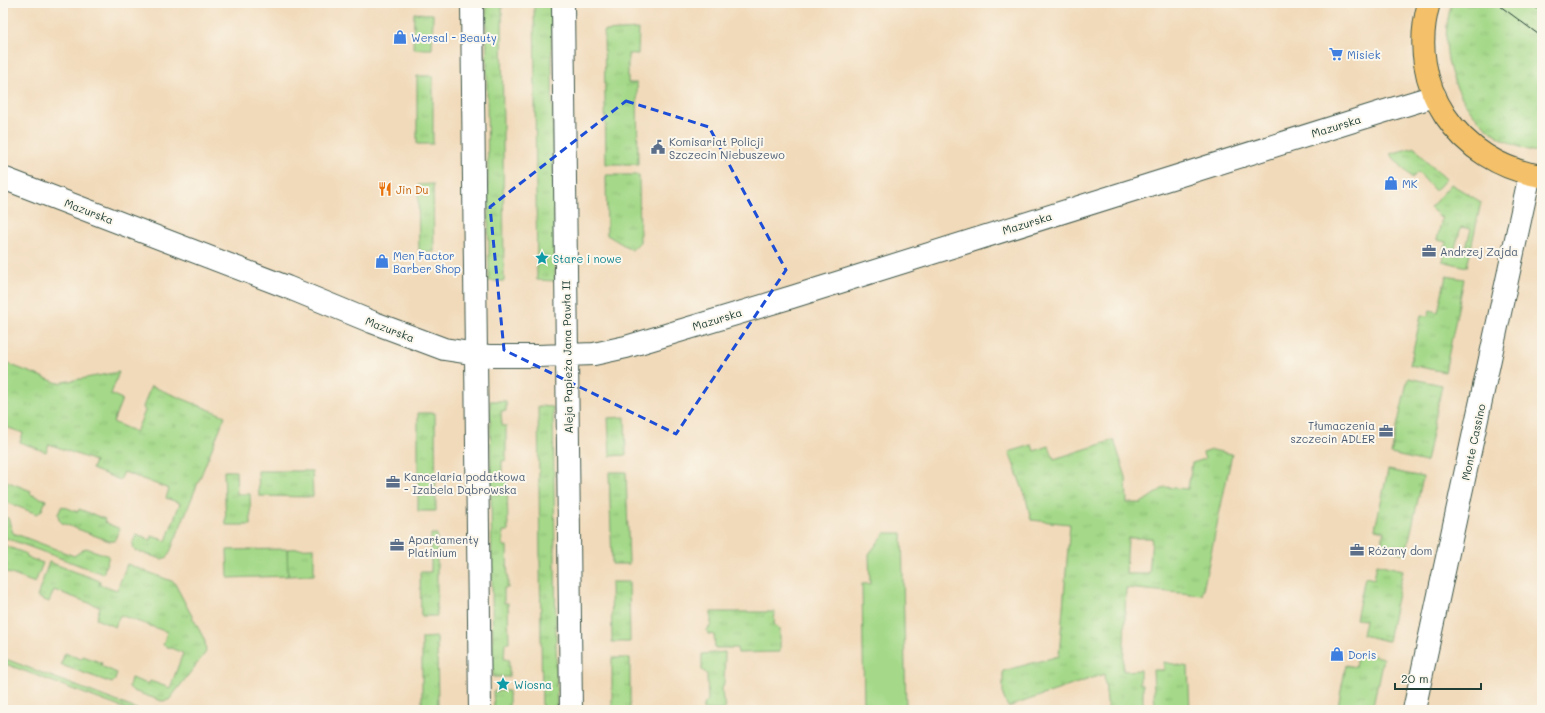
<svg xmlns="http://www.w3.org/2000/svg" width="1545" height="713" viewBox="0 0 1545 713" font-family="Mali,sans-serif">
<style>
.grass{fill:url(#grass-tufts);stroke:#628b5e;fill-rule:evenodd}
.green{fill:#a5d989;stroke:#628b5e}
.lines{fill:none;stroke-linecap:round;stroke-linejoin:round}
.minor-casing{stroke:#3e5548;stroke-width:24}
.major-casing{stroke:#3e5548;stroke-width:24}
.minor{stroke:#fff;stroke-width:22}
.major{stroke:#f4c16a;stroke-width:22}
.tram{stroke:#1f3d34;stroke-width:1}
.marked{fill:none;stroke:#1d4ed8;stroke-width:3;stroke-dasharray:8 5;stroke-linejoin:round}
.labels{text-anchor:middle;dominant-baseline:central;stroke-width:4;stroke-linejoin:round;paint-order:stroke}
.shop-label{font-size:11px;fill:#366cbe;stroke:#fbf7ec;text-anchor:start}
.street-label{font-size:11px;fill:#1f3d34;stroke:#fbf7ec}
.service-label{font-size:11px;fill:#4e5e75;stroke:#fbf7ec;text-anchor:start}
.food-label{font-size:11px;fill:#c56008;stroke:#fbf7ec;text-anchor:start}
.culture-label{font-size:11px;fill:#0d838f;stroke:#fbf7ec;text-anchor:start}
</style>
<defs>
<pattern id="grass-tufts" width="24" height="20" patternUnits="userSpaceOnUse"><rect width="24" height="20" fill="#a5d989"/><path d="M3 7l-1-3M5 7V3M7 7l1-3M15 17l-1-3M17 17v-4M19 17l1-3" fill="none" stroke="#8ebb77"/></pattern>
</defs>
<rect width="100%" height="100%" fill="#fbf7ec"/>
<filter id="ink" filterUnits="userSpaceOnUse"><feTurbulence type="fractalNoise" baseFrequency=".025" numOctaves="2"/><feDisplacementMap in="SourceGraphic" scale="8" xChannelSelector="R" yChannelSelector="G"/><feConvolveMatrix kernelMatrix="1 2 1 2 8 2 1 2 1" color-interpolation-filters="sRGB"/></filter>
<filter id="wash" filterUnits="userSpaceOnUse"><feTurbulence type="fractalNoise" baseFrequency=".012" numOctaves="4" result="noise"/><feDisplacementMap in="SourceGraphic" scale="16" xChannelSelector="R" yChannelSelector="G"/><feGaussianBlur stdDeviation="0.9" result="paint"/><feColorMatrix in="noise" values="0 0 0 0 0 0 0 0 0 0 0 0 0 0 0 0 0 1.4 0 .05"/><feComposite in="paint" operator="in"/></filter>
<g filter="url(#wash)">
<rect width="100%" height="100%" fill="#f1daba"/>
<path class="grass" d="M486,3h16l2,278h-15z
M534,3h17l4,278 -18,-1z
M1452,3h90v150c-70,-11 -112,-84 -90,-150z
M414,13l19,1 -1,35h-19z
M639,29l-1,25h-10v29h9l1,81h-32l-2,-133z
M417,76h16v68h-16z
M1415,147l13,16 18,16 -11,12 -17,-19 -6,6 -22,-24z
M606,175h33l1,67 -8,8 -25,-15z
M433,184l1,68h-15l-1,-67z
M1451,184l30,18 -14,65 -25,-6 4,-19 -9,-2 5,-22 -12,-10zM1461,227l10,2 -6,22 -10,-3z
M1446,276l18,3 -19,93 -35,-7 11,-50 7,1 2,-6 8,2z
M3,362l55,21 61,-11 -8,22 11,5 -9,23 23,10 9,-21 -2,-4 8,-21 74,30 -57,141 -6,2 -26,-8 -3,-2v-7l3,-7 15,5 1,-4 14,5 14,-38 -14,-5 3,-9 -45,-17 -4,8 -28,-11 3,-8 -46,-17 -3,8 -26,-10 3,-9 -20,-7z
M1408,378l34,7 -16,77 -35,-8z
M490,401h16v10h-5l1,15h4v34l-4,1v14l5,1 1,55h-5v15h4l1,42h-4v15h4l1,40h-4l-1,16h5v18h-16z
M538,406l15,1 4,303h-15z
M418,413h17l1,98h-18z
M625,417l1,38 -16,1 -2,-38z
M1114,440l12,37 1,26h14l24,-16 23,2 4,-26 13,-4 -2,-6 9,-3 20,4 -30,141 -76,-7 -3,83 17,-1v14h3v26h-35l-4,-36 -96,33 -5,-11v-25l56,-15 11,-132 -39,-4 -5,-22 -17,-46 23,-7 2,6 15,-5 5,13zM1128,538h24l-3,36h-23z
M1388,470l35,7 -17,77 -25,-6 3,-17 -9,-2z
M224,471h12l1,23h13l1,31h-25z
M258,471h54l1,26 -54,-1z
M609,472h17l3,92h-17z
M6,481l25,10 -1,3 16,6 -4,10 -5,4 -34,-13v-17h2z
M62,506l16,6 1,-3 26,10 -1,3 16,7 -6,12h-5l-47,-18 -3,-3 -1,-6z
M3,517l5,1 5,15 61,23 12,-8 23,8 -6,18 -100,-37z
M431,534h6v82h-16l-1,-44h11z
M3,545l24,9 -1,3 17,6 -8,20 -32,-12z
M314,548v27l-26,1 -1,-27z
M49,562l51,19 -1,3 18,6 10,-26 47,18 29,55 2,5 1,10 -37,48 -7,1 -29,-10 -4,-4 2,-9 17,6 2,-3 20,7 13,-35 -20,-8 4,-13 -47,-17 -5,12 -19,-8 4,-12 -46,-17 -5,12 -12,-5z
M1377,564l26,6 -15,71 -26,-6 3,-15 -9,-1 9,-42 9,2z
M611,582h18l1,60h-18z
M711,612h64l-1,12 6,5v23l-42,1 -1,-5h-22l-1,-13 -6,-1 -1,-4 4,-5z
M437,637l1,73h-16v-72z
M725,652l-1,31 -2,6 1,11 3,7 -2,3h-21v-5l5,-5 -1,-26 -5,-4v-16z
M1358,652l25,6 -11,52h-26v-2l-8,-2 8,-41 9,2z
M65,653l16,6 2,-3 19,7 -1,3 16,7 -2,7 -3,3 -48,-17 -3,-2z
M3,658l136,52h-11l-125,-47z
M612,658h18v52h-18z
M1164,662l24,5 2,43h-35l-2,-40h11z
M493,691h16v19h-15z"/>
<path class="green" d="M885,533h17l4,177h-42l-2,-126h8l-1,-30z
M287,549l1,27 -60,2 -1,-28z"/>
</g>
<g filter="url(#ink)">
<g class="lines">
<defs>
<path id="minor" d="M472,3l8,707
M563,3l8,707
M3,178l284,109 85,35 72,27 46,7h48l56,-2 32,-7 166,-50 590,-185 53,-16
M1414,710l116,-536"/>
<path id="major" d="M1429,3c-24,82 30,161 113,173"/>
</defs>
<use href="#minor" class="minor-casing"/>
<use href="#major" class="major-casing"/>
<use href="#minor" class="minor"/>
<use href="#major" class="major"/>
<path class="tram" d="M1496,3l46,34
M1530,3l12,9"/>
</g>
</g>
<path class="marked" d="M626,101l83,26 77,143 -110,164 -172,-84 -14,-143z"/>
<defs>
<symbol id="shop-bare" viewBox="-9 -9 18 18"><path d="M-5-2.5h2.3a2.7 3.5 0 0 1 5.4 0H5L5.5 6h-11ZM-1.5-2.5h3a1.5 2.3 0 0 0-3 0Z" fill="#3f7fe0" stroke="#fbf7ec" stroke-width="2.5" paint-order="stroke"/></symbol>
<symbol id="supermarket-bare" viewBox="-9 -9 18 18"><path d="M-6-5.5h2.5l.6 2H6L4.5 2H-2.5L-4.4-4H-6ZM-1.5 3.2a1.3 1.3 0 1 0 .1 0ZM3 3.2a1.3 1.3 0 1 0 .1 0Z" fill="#3f7fe0" stroke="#fbf7ec" stroke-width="2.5" paint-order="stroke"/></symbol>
<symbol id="civic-bare" viewBox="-9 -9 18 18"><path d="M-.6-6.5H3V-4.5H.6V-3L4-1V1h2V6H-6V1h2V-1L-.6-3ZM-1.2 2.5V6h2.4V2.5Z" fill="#5c6f8a" stroke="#fbf7ec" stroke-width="2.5" paint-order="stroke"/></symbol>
<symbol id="restaurant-bare" viewBox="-9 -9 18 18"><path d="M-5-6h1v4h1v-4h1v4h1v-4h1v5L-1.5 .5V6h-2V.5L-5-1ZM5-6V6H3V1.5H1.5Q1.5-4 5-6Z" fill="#e8710a" stroke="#fbf7ec" stroke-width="2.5" paint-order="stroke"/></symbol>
<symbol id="office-bare" viewBox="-9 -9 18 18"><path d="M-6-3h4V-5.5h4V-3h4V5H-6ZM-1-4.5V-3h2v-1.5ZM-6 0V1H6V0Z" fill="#5c6f8a" stroke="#fbf7ec" stroke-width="2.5" paint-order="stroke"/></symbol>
<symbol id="sight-bare" viewBox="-9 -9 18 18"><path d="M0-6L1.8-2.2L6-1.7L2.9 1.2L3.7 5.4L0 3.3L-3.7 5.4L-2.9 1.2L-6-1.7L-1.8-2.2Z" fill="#0f9aa8" stroke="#fbf7ec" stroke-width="2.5" paint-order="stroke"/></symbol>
</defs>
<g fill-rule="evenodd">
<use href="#shop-bare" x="390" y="27" width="20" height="20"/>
<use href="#supermarket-bare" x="1326" y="44" width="20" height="20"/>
<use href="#civic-bare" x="648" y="137" width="20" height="20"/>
<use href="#shop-bare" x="1381" y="173" width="20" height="20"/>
<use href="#restaurant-bare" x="375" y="179" width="20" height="20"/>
<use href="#office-bare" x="1419" y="241" width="20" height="20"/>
<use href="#sight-bare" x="532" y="248" width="20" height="20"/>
<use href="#shop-bare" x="372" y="251" width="20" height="20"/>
<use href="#office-bare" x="1376" y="421" width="20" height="20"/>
<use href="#office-bare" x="383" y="472" width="20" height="20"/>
<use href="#office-bare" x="387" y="535" width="20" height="20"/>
<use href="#office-bare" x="1347" y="540" width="20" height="20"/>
<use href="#shop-bare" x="1327" y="644" width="20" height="20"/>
<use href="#sight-bare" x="493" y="674" width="20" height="20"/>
</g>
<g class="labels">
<g class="shop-label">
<text x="411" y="37">Wersal - Beauty</text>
<text x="1347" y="54">Misiek</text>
<text x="1402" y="183">MK</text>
<text x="393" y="255">Men Factor<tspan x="393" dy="13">Barber Shop</tspan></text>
<text x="1348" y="654">Doris</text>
</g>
<g class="street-label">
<text transform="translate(1336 126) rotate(-17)">Mazurska</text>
<text transform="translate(89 211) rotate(21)">Mazurska</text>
<text transform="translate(1027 223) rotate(-17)">Mazurska</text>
<text transform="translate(717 319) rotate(-17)">Mazurska</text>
<text transform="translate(390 329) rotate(21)">Mazurska</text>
<text transform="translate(567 357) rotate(-91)">Aleja Papieża Jana Pawła II</text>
<text transform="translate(1473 442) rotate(-78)">Monte Cassino</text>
</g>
<g class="service-label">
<text x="669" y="141">Komisariat Policji<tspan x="669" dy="13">Szczecin Niebuszewo</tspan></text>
<text x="1440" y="251">Andrzej Zajda</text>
<text x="1375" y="425" text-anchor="end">Tłumaczenia<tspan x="1375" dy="13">szczecin ADLER</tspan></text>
<text x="404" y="476">Kancelaria podatkowa<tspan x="404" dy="13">- Izabela Dąbrowska</tspan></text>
<text x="408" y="539">Apartamenty<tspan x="408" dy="13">Platinium</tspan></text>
<text x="1368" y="550">Różany dom</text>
</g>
<g class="food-label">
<text x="396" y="189">Jin Du</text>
</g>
<g class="culture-label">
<text x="553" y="258">Stare i nowe</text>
<text x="514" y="684">Wiosna</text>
</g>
</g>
<rect width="1545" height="713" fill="none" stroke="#fbf7ec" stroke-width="16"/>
<path d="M1395 683v6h86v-6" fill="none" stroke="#1f3d34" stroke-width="2"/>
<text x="1401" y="683" font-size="12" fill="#1f3d34" stroke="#fbf7ec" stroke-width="3" paint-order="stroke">20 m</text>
</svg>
